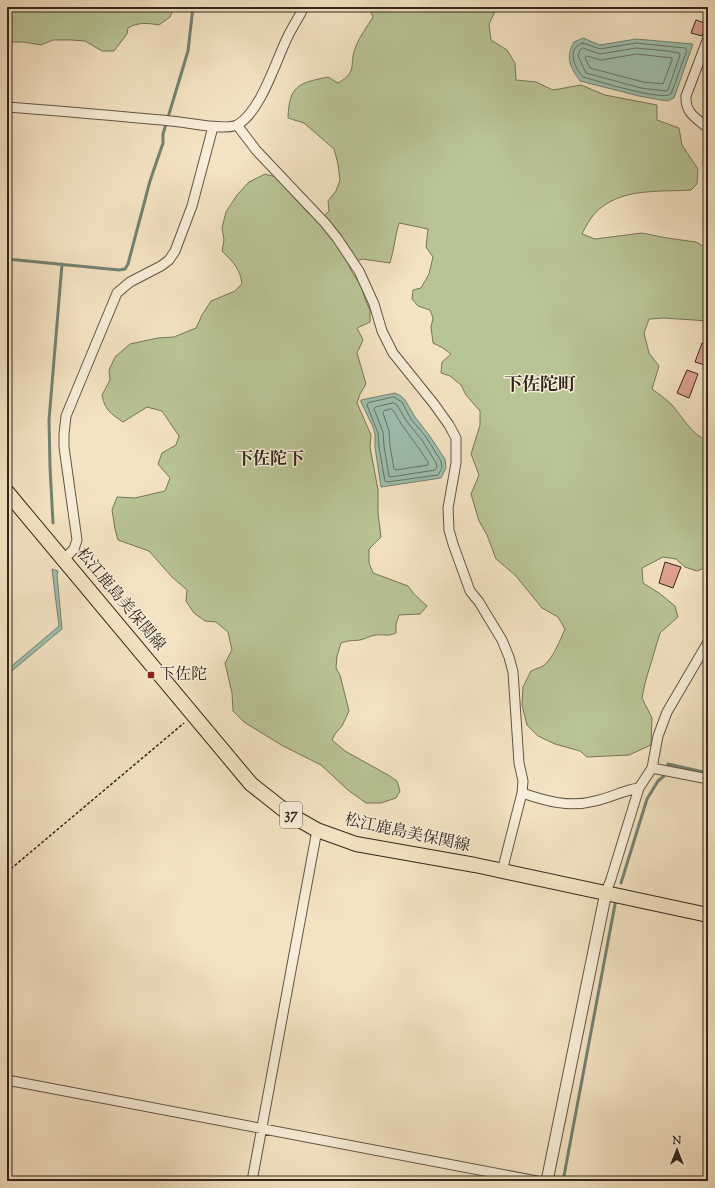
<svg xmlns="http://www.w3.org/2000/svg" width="715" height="1188" viewBox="0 0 715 1188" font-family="'Sorts Mill Goudy','Noto Serif JP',serif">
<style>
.green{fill:#b9c495;stroke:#767559}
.water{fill:#9dbfad;stroke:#728273}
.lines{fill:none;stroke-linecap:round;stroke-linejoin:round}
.shore{stroke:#687265;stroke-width:1}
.stream{stroke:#728273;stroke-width:3}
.building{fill:#e0a291;stroke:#32261d}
.minor-casing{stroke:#625546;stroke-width:11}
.tertiary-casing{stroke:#625546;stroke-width:13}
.primary-casing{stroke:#32261d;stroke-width:16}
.path{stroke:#32261d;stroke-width:1.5;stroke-dasharray:3 2;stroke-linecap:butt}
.minor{stroke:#f8edd8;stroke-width:9}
.tertiary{stroke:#f8edd8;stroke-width:11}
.primary{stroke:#f4e3c3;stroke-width:14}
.poi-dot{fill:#8f2418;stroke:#f8edd8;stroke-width:1.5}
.labels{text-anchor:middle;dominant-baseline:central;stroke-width:3;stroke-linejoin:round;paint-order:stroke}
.shield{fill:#f8edd8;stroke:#6d6255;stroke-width:1}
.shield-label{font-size:15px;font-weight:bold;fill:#32261d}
.street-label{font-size:16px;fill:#32261d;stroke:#f8edd8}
.poi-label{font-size:16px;fill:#32261d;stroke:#f8edd8;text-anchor:start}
.neighbourhood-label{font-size:17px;font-weight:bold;fill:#32261d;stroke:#f8edd8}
.quarter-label{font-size:18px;font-weight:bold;fill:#32261d;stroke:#f8edd8}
</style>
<rect width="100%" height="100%" fill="#f4e3c3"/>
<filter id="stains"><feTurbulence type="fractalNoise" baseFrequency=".005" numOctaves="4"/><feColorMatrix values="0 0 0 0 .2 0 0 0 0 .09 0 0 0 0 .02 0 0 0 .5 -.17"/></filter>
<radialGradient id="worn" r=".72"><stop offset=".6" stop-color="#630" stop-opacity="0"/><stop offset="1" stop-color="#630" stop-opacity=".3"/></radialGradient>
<path class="green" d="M7,7h167l-4,10 -11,8c-11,-2 -21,-3 -31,3l-1,6 -13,17h-12l-17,-10 -13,-1h-19l-12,5 -17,-3h-17z
M369,7h128l-8,17 2,16 16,10 8,13 1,17 20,2 17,8 28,-5 24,10 52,10v15l22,8 3,17 16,24 -1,15 -6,6c-28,2 -65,-2 -89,17 -9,6 -15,17 -20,27l13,5 47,-6 25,5 29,4 12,7v72l-44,-3 -15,1 -5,14 5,20 10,13 -7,23c7,5 14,10 20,16 10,11 21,32 36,35l-1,127 -10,4 -12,-4 -9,-8 -13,-2 -21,11 1,15 16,10 16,13 3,11 -18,16 -15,50 -3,15 10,20 -1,27 -22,10 -42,2 -7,-6 -25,-7 -17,-8 -11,-11 -5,-20 1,-18 8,-16c3,-2 9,-3 12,-5 10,-7 17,-26 22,-37l-7,-12 -16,-9 -27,-33 -19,-16 -9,-24 -8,-14 -8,-27 8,-19 -8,-21 9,-29v-14l-14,-16 -5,-10 -11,-9 -9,-3 1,-11 9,-8 -8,-6 -10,-5 -2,-16 2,-9 -3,-8 -12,-4 -6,-7 1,-9 8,-2 8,-14 4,-17 -7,-10 2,-18 -29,-6c-4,13 -5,27 -9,40l-28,-4 -14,5 5,10 8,11 4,14 5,11v12l-13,6 6,12 -6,13 9,31 -6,10 -3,9 14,32 -1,12 8,43v23l3,24 -12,12v14l4,10 35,13 6,8 13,12 -7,8 -21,1 -3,9v9c-10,4 -11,1 -21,2 -5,1 -10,4 -15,5 -8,1 -10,0 -19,3l-4,13 -1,12 4,7 9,36 -7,15 -7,8 -3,6 13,11 43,24 9,6 3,10 -4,7 -15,5h-15l-18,-13 -27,-25 -38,-19 -39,-24 -11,-11 -1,-18 -7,-30 7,-13 -4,-18 -12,-10 -11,-1 -11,-8 -8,-12 1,-11 -15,-13 -23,-26 -31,-11 -3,-11 -3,-19 5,-13 18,1 30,-7 5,-13 -12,-14 4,-11 14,-8 3,-9 -17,-25 -15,-4 -24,15c-13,-9 -18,-12 -21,-27l8,-15 -1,-10 6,-13 15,-13 28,-6 16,-1 22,-9 6,-13 9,-14 24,-10 7,-7c-2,-16 -9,-22 -20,-33l2,-11 -2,-12 4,-16 11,-17 12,-13 16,-8 11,3 31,35 12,9 10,-10 -1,-10 8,-10 4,-11 -2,-16 -4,-15 -30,-26 -16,-5c1,-33 11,-35 40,-41l10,6c21,-12 10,-18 18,-37 4,-10 11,-19 17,-29z"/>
<path class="water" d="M583,38l17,7 36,-6 57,5 -19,54 -7,3 -28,-5 -59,-15c-10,-14 -15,-24 -6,-39z
M395,393l6,3 4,4 10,17 14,18 16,24 1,9 -5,10 -60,9 -6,-40v-13l-2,-7 -12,-25v-2z
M52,569l6,2 -1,4 5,54 -55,46v-5l52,-44z"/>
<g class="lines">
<path class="shore" d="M583,43l17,6 36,-6 49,5 2,2 -16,44c-10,7 -73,-13 -88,-17 -9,-10 -17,-29 0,-34z
M583,48l17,6 36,-6 32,3 11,2 1,2 -12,35 -2,1 -25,-3 -55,-15 -8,-17 2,-6z
M637,54l35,4v2l-9,24 -20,-2 -53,-14 -5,-10 2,-2 14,4z
M394,397l8,5 9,17 15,18 15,24 1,7 -4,7 -51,7 -2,-1 -6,-34 -1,-14 -11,-28 1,-2z
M394,403l3,2 10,17 15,18 14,23 1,4 -2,3 -44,7 -2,-1 -5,-30 -1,-14 -9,-23 2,-2z
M391,409l2,1c10,19 24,34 35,52v3l-32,5 -2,-1 -4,-23 -1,-15 -6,-18 1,-2z"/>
<path class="stream" d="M7,259l112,11 6,-1 3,-5 22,-83 13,-38v-9l25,-83 5,-44
M53,523l-3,-56 -1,-47 13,-156
M621,883l26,-84 11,-18 6,-5 4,-12 40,9
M563,1181l53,-282"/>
</g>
<path class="building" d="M696,20l11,4 -5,12 -11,-3z
M702,343l6,2v21l-13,-4z
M687,370l11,4 -9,24 -12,-5z
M665,562l16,5 -8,21 -14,-5z"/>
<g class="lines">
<defs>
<path id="minor" d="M708,38l-22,58c-1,17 10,22 22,32
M7,107c55,4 109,9 164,14 15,1 53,10 66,4 24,-13 39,-65 51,-89 5,-10 11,-19 16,-29
M237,125l19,25 69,73 12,15 22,33 15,33 8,27 11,22 41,51 15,21 7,13v25l-8,45 1,22 4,14 17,47 9,11 23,38 7,17 4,15 6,91 4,18 -1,12 -20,78
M64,559l10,-10 3,-9 -13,-93v-13l2,-18 51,-123 13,-11 31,-16 8,-6 6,-9 17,-45 21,-79
M652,768l56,11
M522,793c24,8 47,15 73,8 15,-3 29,-11 44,-13
M606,892l5,-13 28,-91 13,-20 6,-32 9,-24 41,-70
M7,1080l530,101
M252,1181l65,-351"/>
<path id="tertiary" d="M547,1181l59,-289"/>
<path id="primary" d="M7,492l244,292 38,30 28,16 39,14 119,21 233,50"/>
</defs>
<use href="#minor" class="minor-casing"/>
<use href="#tertiary" class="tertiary-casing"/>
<use href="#primary" class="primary-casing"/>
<path class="path" d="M7,872l177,-149"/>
<use href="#minor" class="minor"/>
<use href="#tertiary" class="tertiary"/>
<use href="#primary" class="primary"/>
</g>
<rect class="poi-dot" x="147" y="671" width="8" height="8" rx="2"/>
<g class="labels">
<rect class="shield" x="280" y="802" width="22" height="26" rx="3"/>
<g class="shield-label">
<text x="291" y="815">37</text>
</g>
<g class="street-label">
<text transform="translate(120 600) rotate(50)">松江鹿島美保関線</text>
<text transform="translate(407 834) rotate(12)">松江鹿島美保関線</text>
</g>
<g class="poi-label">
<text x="159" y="675">下佐陀</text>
</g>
<g class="neighbourhood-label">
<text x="270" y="460">下佐陀下</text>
</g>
<g class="quarter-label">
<text x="540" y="386">下佐陀町</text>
</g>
</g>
<rect width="715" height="1188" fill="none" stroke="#f4e3c3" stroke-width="24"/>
<rect x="8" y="8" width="699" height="1172" fill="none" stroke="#32261d" stroke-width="2"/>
<rect x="12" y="12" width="691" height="1164" fill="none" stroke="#32261d"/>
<g transform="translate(677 1150)" stroke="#f8edd8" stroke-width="3" paint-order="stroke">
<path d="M0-3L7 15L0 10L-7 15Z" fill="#32261d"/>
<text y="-6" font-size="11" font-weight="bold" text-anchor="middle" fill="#32261d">N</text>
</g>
<rect width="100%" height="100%" filter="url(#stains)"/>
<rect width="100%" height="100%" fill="url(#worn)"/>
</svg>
